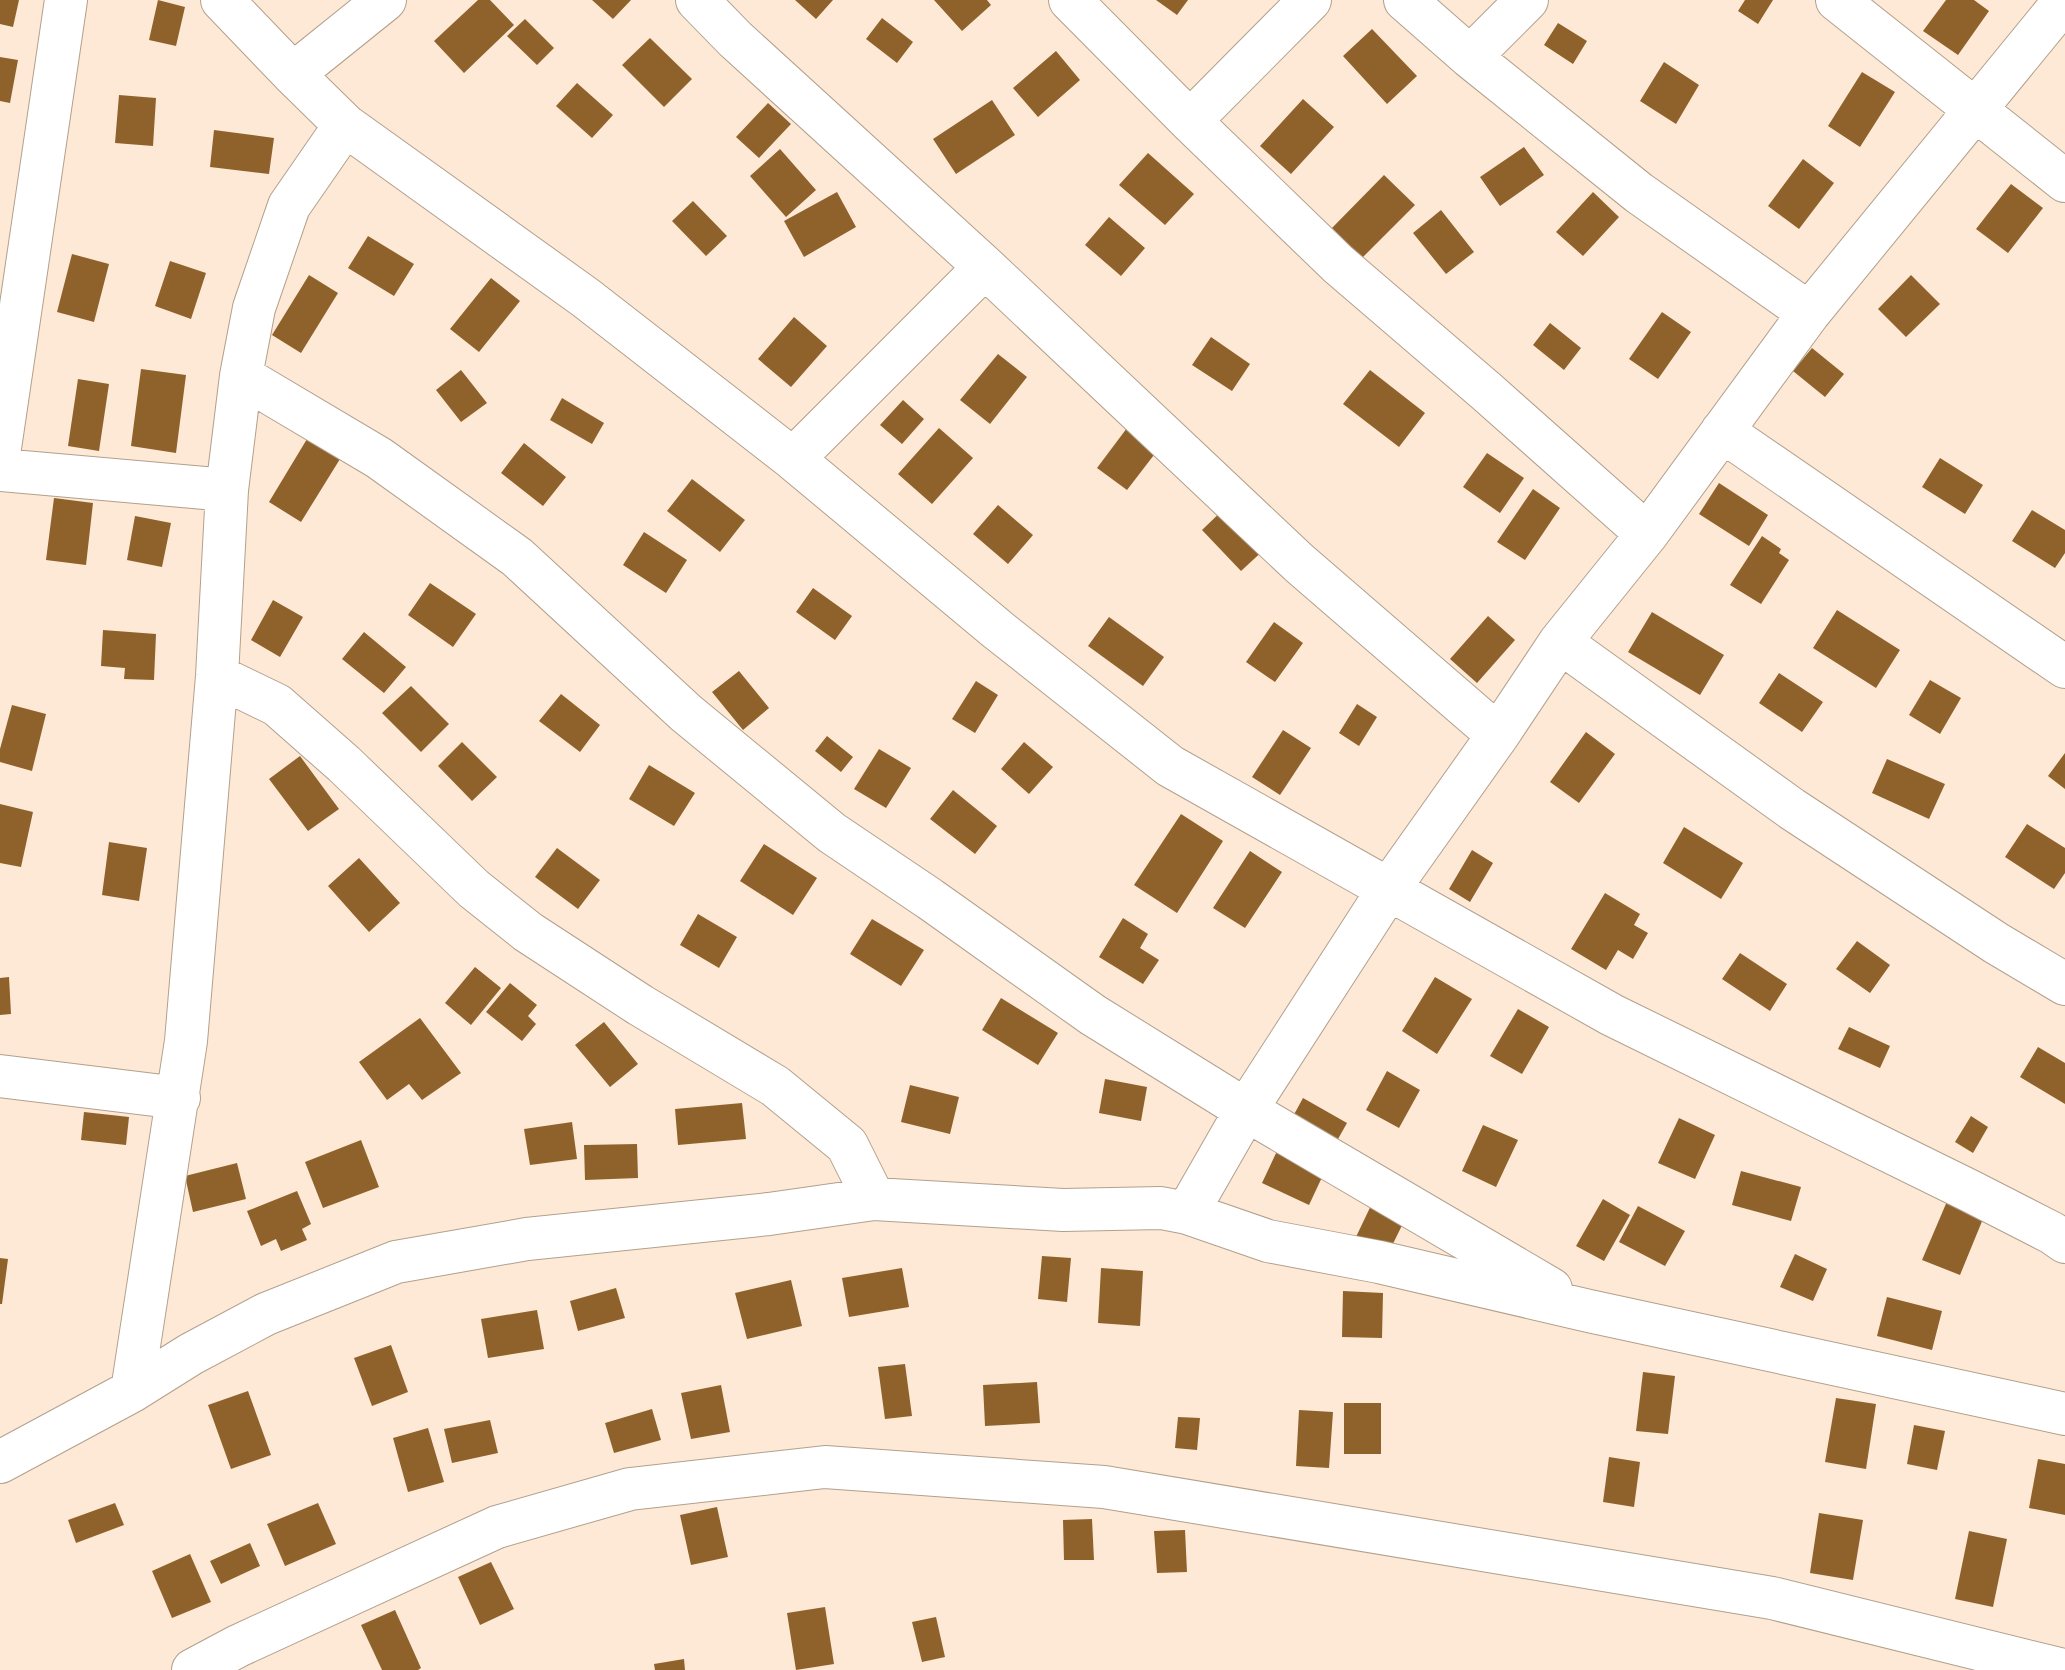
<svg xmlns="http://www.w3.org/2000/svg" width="2065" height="1670" viewBox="0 0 2065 1670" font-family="Rubik,sans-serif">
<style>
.building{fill:#8f622c}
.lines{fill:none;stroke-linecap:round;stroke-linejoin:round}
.minor-casing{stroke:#b2a08d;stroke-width:44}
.minor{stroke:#fff;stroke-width:42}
</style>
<rect width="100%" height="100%" fill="#fde9d5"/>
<path class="building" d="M0,0h19l-6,27 -13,-3z
M158,0l27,7 -9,39 -27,-6z
M478,0h12l24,25 -50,48 -30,-32z
M592,0h39l-18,19z
M795,0h38l-17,19z
M934,0h53l4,5 -29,26z
M1156,0h32l-11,15z
M1745,0h28l-15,24 -20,-13z
M1946,0h28l15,11 -31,44 -35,-24z
M882,18l31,24 -16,21 -31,-24z
M525,19l29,29 -17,17 -30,-29z
M1558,23l29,18 -14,23 -29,-19z
M1372,29l45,47 -30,28 -44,-48z
M650,38l42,41 -28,28 -42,-42z
M1056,51l24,29 -42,37 -25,-29z
M0,57l18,3 -8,43 -10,-2z
M1664,62l35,23 -23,39 -36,-23z
M1862,72l33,20 -35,55 -32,-21z
M577,83l36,32 -21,23 -36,-32z
M119,95l37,3 -3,48 -38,-3z
M1303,99l31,28 -43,47 -31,-28z
M992,100l23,35 -59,39 -23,-35z
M768,103l23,21 -32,34 -23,-21z
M214,130l60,8 -5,36 -59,-7z
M1524,147l20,28 -44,31 -20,-29z
M780,149l36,41 -30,27 -36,-41z
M1148,153l46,41 -29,31 -46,-40z
M1803,159l31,24 -35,46 -31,-23z
M1384,175l31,30 -53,53 -30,-30z
M2011,184l32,24 -35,45 -32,-24z
M837,192l19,35 -52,30 -20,-36z
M1593,192l26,25 -36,39 -27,-24z
M693,201l34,35 -21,20 -34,-35z
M1441,210l33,42 -28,22 -33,-41z
M1109,217l36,31 -24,28 -36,-31z
M368,236l46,28 -20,32 -46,-28z
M72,254l37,10 -15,58 -37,-10z
M170,261l36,12 -15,46 -36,-13z
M309,275l29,18 -37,60 -29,-18z
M1911,275l29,29 -34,33 -28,-28z
M491,278l29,23 -41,51 -29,-23z
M1662,312l29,20 -33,47 -29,-20z
M794,317l33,29 -36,41 -33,-28z
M1550,323l31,25 -17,22 -31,-25z
M1211,337l39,27 -18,27 -40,-26z
M1812,348l32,26 -19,23 -32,-26z
M998,354l29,23 -37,47 -30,-24z
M141,369l45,6 -10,78 -45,-7z
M461,370l26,33 -26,19 -25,-32z
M1370,370l55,43 -26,34 -56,-43z
M78,379l31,5 -10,67 -31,-5z
M562,398l42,25 -12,21 -42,-24z
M903,400l21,19 -22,25 -22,-19z
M939,428l34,30 -41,46 -34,-30z
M1127,428l30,23 -30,39 -30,-22z
M307,439l33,20 -39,63 -32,-20z
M524,443l42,34 -23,29 -42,-33z
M1487,453l37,25 -24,35 -37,-26z
M1940,458l43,27 -18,29 -43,-27z
M692,479l53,41 -25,32 -53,-41z
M1719,483l49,32 -19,31 -50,-32z
M1533,489l27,19 -35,52 -28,-18z
M54,498l39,5 -7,62 -40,-5z
M998,505l35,30 -25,29 -35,-30z
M1227,506l40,41 -26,24 -39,-41z
M2032,510l33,20v23l-10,15 -43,-27z
M135,516l36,7 -9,44 -35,-7z
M644,532l43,28 -21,33 -43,-28z
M1762,536l19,13 -2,4 10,7 -28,44 -31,-19z
M430,583l46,31 -23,33 -45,-32z
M813,588l39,28 -17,24 -39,-28z
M273,600l30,17 -23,40 -29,-17z
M1837,610l63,40 -24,38 -63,-40z
M1652,612l72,43 -24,40 -72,-43z
M1488,616l27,24 -38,43 -27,-24z
M1109,617l55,40 -21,29 -55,-40z
M1274,622l29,21 -28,39 -29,-20z
M103,630l53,4 -2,46 -30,-1 1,-11 -24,-2z
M364,632l42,35 -22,26 -42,-34z
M739,671l30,37 -26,22 -31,-38z
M1779,673l44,29 -21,30 -43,-29z
M1930,680l31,18 -21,36 -31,-19z
M976,681l22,14 -23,38 -23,-14z
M411,686l38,38 -28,28 -39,-39z
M561,694l39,31 -20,27 -41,-31z
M1357,704l20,13 -18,29 -20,-13z
M12,705l34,9 -14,57 -32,-9v-13z
M1283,730l28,18 -31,47 -28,-18z
M1586,732l29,22 -36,49 -29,-21z
M827,736l26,21 -12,15 -26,-21z
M462,742l35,35 -25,24 -34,-35z
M1024,742l29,25 -24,27 -28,-25z
M879,749l32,19 -25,40 -32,-19z
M2065,753v36l-17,-13z
M300,756l39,53 -31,22 -39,-52z
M1887,759l58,25 -16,35 -57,-26z
M649,765l46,28 -21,33 -45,-27z
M953,790l44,36 -22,28 -45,-35z
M0,804l33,8 -12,55 -21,-4z
M1181,814l42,27 -46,72 -43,-28z
M2027,824l38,24v25l-11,16 -49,-32z
M1684,827l59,36 -22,36 -58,-36z
M109,842l38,6 -8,53 -37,-6z
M764,844l53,34 -24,37 -53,-34z
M557,848l43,32 -22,29 -43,-32z
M1472,850l21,13 -23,39 -21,-13z
M1250,851l32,21 -37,56 -32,-20z
M359,858l41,45 -31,29 -41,-46z
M1605,893l35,21 -6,11 14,8 -15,26 -15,-9 -12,20 -35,-21z
M698,914l39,23 -18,31 -39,-23z
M1123,918l25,16 -8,14 19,12 -16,24 -44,-27z
M872,919l52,31 -23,36 -51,-32z
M1857,941l33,24 -20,28 -34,-24z
M1740,953l47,31 -17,27 -48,-32z
M475,967l26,21 -30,37 -26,-22z
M9,977l2,37 -11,1v-37z
M1435,977l37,22 -35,55 -35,-23z
M510,983l27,22 -9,11 8,8 -14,17 -36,-29z
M1001,998l57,35 -20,32 -56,-35z
M1518,1009l31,18 -27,47 -32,-18z
M420,1018l41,55 -39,27 -13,-16 -22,16 -28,-38z
M604,1022l34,42 -28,23 -35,-42z
M1849,1027l41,19 -10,22 -42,-19z
M2038,1047l27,16v41l-45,-27z
M1387,1071l33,19 -21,38 -33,-18z
M1105,1079l42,8 -6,34 -42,-8z
M910,1085l49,12 -9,37 -49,-12z
M1303,1098l44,25 -18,32 -44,-24z
M742,1103l4,36 -68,6 -3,-36z
M84,1112l45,5 -3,28 -45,-5z
M1971,1116l17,11 -15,26 -18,-11z
M1679,1118l36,17 -20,44 -37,-16z
M572,1122l5,37 -47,6 -6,-36z
M1483,1125l35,15 -22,47 -34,-16z
M361,1140l18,47 -56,21 -18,-46z
M637,1144l1,34 -53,2 -1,-35z
M1277,1151l47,22 -15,32 -47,-22z
M237,1163l9,36 -53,13 -8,-36z
M1741,1171l60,16 -10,34 -59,-16z
M297,1191l14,33 -9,5 5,11 -26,11 -5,-12 -15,7 -14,-35z
M1376,1195l33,16 -21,43 -33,-15z
M1603,1199l27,16 -26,46 -28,-15z
M1948,1199l37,15 -25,61 -38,-15z
M1638,1206l47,25 -20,35 -46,-24z
M1795,1254l32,15 -14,32 -33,-14z
M1042,1256l29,2 -4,44 -29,-3z
M0,1258l8,1 -6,45h-2z
M902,1268l7,39 -60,10 -7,-39z
M1101,1268l42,3 -3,55 -42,-3z
M791,1280l11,46 -55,13 -12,-46z
M616,1288l9,30 -47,13 -8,-30z
M1343,1291l40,2 -1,45 -40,-1z
M1887,1297l55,14 -10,39 -55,-14z
M537,1310l7,39 -56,9 -7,-39z
M391,1345l17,47 -36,14 -18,-48z
M905,1364l7,52 -27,3 -7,-52z
M1643,1372l32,4 -7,58 -32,-3z
M1037,1382l3,41 -55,3 -2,-41z
M721,1385l9,47 -39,7 -10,-46z
M248,1391l23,64 -40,14 -23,-64z
M1836,1398l40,6 -10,65 -41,-7z
M1344,1403h37v51h-37z
M652,1409l9,31 -47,13 -9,-30z
M1299,1410l34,2 -4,56 -33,-2z
M1178,1417l22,1 -3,32 -22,-2z
M490,1420l8,33 -46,10 -8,-34z
M1914,1425l31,6 -8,39 -30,-6z
M428,1428l16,54 -36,10 -15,-54z
M1609,1457l31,5 -6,45 -31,-5z
M2038,1459l27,5v51l-36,-7z
M115,1503l9,22 -48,18 -8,-23z
M318,1503l18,41 -51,22 -18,-42z
M717,1507l11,50 -37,8 -11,-50z
M1819,1513l44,7 -10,60 -43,-7z
M1092,1519l2,41h-30l-1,-40z
M1185,1530l2,42 -30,1 -3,-42z
M1969,1531l38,8 -14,68 -38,-8z
M250,1543l10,23 -39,18 -11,-23z
M190,1554l21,48 -39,16 -20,-47z
M491,1562l23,47 -34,16 -22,-48z
M825,1607l9,57 -38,6 -9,-57z
M395,1610l26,58 -3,2h-36l-21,-45z
M936,1617l9,40 -23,5 -10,-40z
M684,1659l1,11h-30l-1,-6z"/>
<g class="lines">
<defs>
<path id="minor" d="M222,0l71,74 52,51 241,173 207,161 205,171 172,136 442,249 358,176 82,42 13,9
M697,0l38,39 250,228 314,296 199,172
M1070,0l120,121 148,143 148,127 161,143
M1405,0l65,57 169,136 170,120
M1837,0l228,181
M1470,57l57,-57
M293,74l92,-74
M1190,121l120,-121
M241,376l138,82 138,99 169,156 146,120 98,66 163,116 153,95 305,179
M1722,431l343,236
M0,448l66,-448
M793,459l192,-192
M0,470l227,20
M1560,642l232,167 204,134 69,41
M217,676l60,29 67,59 130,125 54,43 112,73 135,81 72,59 27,54
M0,1076l179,22
M1187,1213l59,-103 142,-220 110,-155 62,-93 87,-108 162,-221 256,-313
M132,1391l54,-350 31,-365 10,-186 14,-114 13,-68 35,-102 56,-81
M0,1462l132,-71 59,-37 75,-40 130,-52 131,-23 242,-25 105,-15 189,11 98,-2 26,5 81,28 111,21 210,49 476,103
M193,1670l45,-24 259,-119 133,-38 195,-22 279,20 668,111 291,72"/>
</defs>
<use href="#minor" class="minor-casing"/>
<use href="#minor" class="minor"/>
</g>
</svg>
